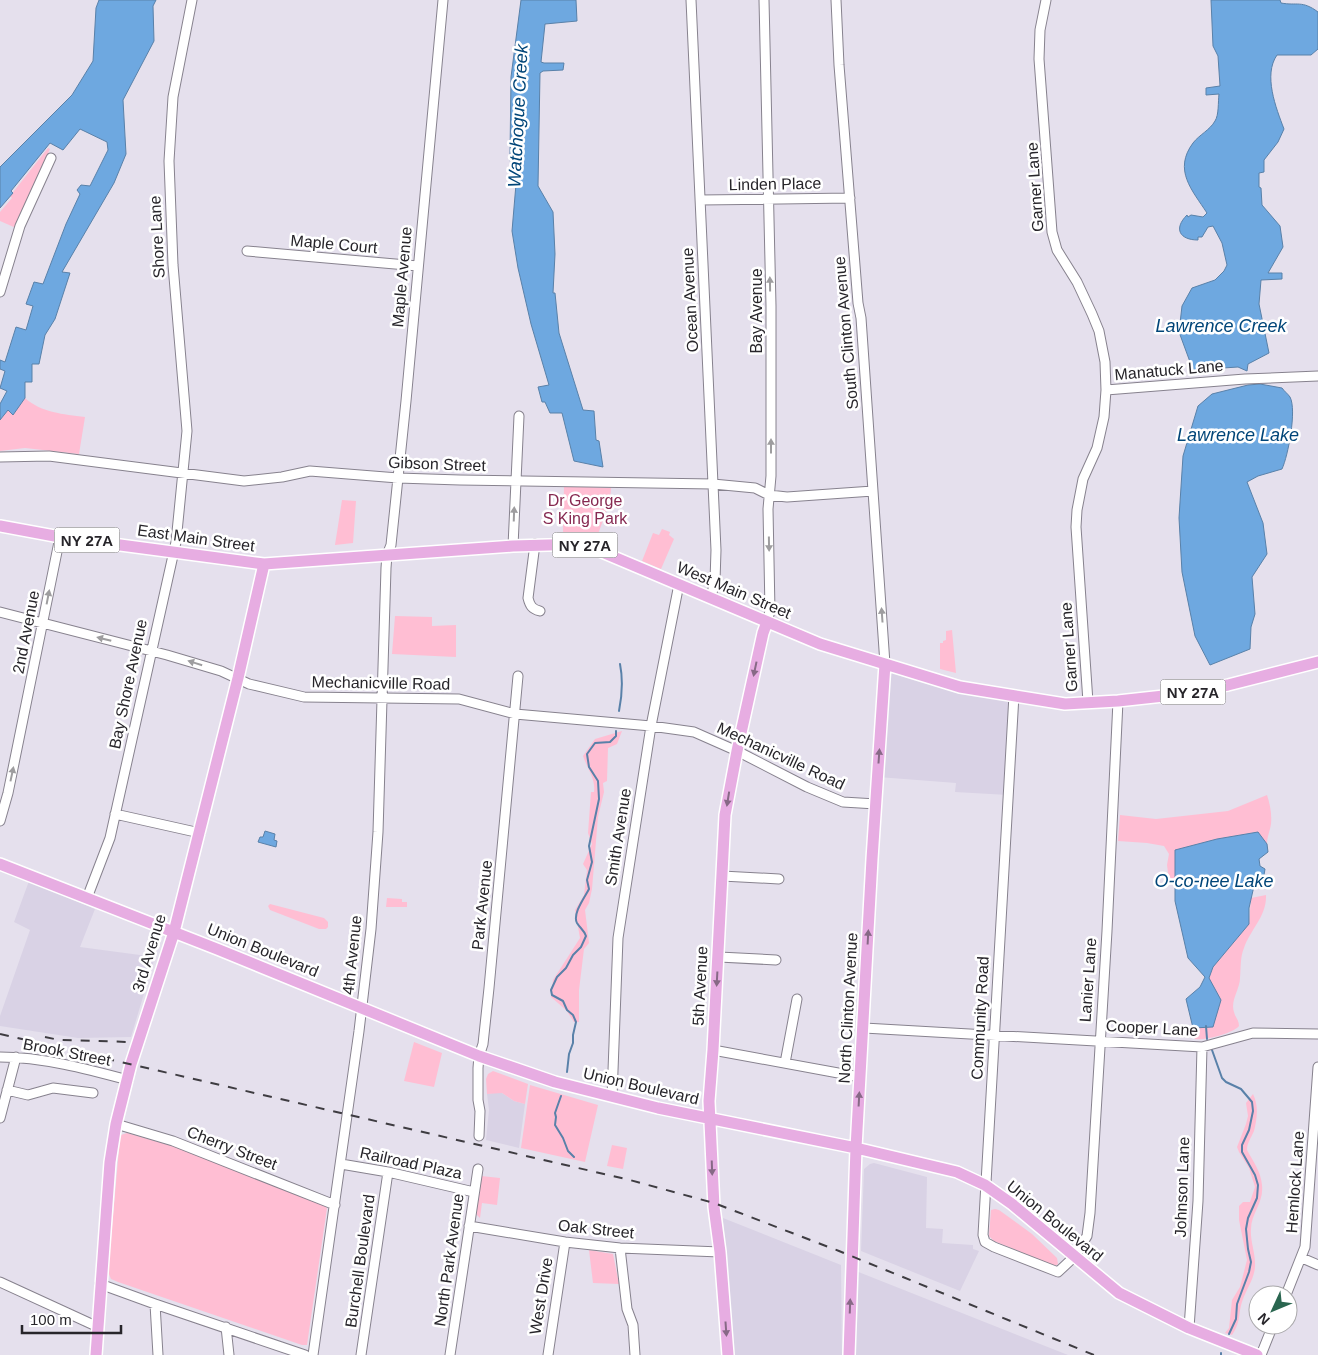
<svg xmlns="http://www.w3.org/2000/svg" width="1318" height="1355" viewBox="0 0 1318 1355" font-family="Arial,sans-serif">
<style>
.built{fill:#d9d2e5}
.green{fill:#ffbed3}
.water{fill:#6ea8e0;stroke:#5981a9}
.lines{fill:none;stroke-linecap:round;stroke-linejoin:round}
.stream{stroke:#5981a9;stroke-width:2}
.minor-casing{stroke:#87828e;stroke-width:11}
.major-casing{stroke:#fff;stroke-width:14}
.minor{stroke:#fff;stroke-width:9}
.major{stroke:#e7ade2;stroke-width:11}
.rail{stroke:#3e3c41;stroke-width:2;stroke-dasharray:9 9;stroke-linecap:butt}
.oneway{fill:#9e9d9f}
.oneway2{fill:#876986}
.labels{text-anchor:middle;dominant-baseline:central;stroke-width:5;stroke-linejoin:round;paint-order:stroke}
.shield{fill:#fff;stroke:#68666a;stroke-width:1}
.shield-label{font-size:15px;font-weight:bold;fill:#27252a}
.street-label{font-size:16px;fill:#27252a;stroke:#fff}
.park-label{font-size:16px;fill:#862951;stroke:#fff}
.water-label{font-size:18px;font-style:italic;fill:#004578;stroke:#fff}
</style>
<rect width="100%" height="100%" fill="#e5e0ed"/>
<path class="built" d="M885,664l129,31 -6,100 -53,-3 1,-9 -78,-6z
M29,881l66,28 -15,38 75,10 -24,80 -53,1 -78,-12v-10l30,-86 -16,-8z
M498,1092l4,1 12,8 11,3 -6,44 -33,-8 3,-30 -2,-16z
M874,1163l53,14 -1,51 17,1 -1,14 31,2v4l6,2 -19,40 -99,-40 3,-82 6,-5z
M723,1218l118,47 1,90h-109z
M856,1271l212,84h-213z"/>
<path class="green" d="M48,148l2,1 -34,79 -16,-7v-9l12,-14 -2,-2z
M25,398c17,15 38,16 60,19l-6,37 -54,-6 -25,3v-31l8,-10 5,5z
M564,486l47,2 -1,13 -13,36 -9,-3 -25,-1z
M342,500l14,1 -3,42 -18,2z
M662,529l8,3 -1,3 5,4 -13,30 -19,-8 11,-28 6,2z
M395,616l37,1v9l24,-1v32l-64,-3z
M952,630l4,43 -16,-4v-26h3v-2l3,-1v-9z
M622,731l-5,13 -9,4 -1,33 -4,2 1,9 -6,25 -6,72 -3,14 -4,7 4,33 -5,6 -5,41v32h-5l-8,-12 -15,-13 2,-17 27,-42 -5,-28 9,-15 3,-25 -4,-6 9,-20 -4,-11 3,-41h3c2,-13 -7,-24 -11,-36l12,-17z
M1267,795c3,9 5,19 4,29 -1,7 -4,13 -4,20l-10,-12 -40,7 -42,11v31l-6,-1 -2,-15 2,-11 -5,-8 -17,-3 -29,-2 2,-26 36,4 72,-8z
M1266,895c1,21 -16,35 -22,53 -4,9 -3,20 -4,30 0,11 -10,23 -6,34 1,5 5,8 5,14 -5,7 -35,15 -44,13l-3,-4 1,-7 20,-1 -4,-49 4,-11 36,-43 2,-26z
M387,898l15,1v3h5v5h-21z
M270,904l54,14 4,4v5l-2,2h-7l-49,-19 -2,-4z
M414,1042l28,11 -8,34 -30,-6z
M493,1071l35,13 -3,20 -11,-3 -12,-8 -15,1 -1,-15 2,-5z
M530,1085l68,20 -13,57 -64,-14z
M1253,1094c6,12 4,25 1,37 -3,7 -7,12 -7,19 6,11 14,22 15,35 2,18 -11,28 -11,44 -1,11 4,23 4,34 1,14 -9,26 -13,39 -4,13 -1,20 -10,33l-7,-2 4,-5 3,-28 8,-13 7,-27 -8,-40v-14l4,-4h7l5,-15 -6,-19 -10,-16 -2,-5 9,-23 2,-8 -2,-13z
M127,1133l66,19 131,53 3,3 -20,137h-5l-184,-63 -7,-3 -3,-7 12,-134 1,-3z
M612,1145l15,3 -4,21 -16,-3z
M481,1176l19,2 -3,27 -15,-2 -2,15 -5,-5z
M995,1209l4,1 33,24 25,24 1,6 -3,2 -61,-25 -5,-5 2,-26z
M589,1250l24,4 6,30 -26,-1z"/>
<path class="water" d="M99,0h57l-3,6 1,35 -31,59 3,54 -12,29 -52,89 8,1 -15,46 -10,16 -6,29h-7v18h-7v16l-12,17 -5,-5 -8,10v-16l7,-13 -7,-3 5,-17 -5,-2v-9l5,2 11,-35 10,3 7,-24 -7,-2 8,-22 9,2 23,-60 14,-30 -3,-4 4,-5 9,1 18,-36 -1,-8 -27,-13 -17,21 -13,-7 -39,48 2,2 -13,15v-41l72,-72 21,-34 3,-53z
M521,0h55l1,21 -32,3 -4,38 3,1h20l-1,7 -20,1 -3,2 -2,113 15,26 2,42 -2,39h2l4,40 24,77 11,1 2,29 3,1 4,26 -29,-6 -12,-48h-12l-5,-11h-3l-4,-15 11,-2 -18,-61 -13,-56 -6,-37 4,-47 -5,-15 -1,-13 1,-79z
M1211,0h69l1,3c16,3 21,-3 37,9v37l-7,6h-34c-14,20 -1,53 7,74l-6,13 -14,18v12l-5,1v14l2,1 1,17 18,21 3,21 -15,26h14v6l-21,1 -2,24 10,49 -21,11 -1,7 -9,-4 -45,3 -14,-38 3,-26 10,-18 23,-8 9,-9 3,-6 -5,-22 -9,-17 -5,1 -6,10h-4v3c-18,0 -25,-11 -11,-25l1,2 3,-2 12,2 4,-4c-15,-23 -34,-43 -14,-70 6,-8 17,-13 22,-22 4,-6 3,-19 4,-27l-13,1v-7l14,-2 -2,-30 -5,-10z
M1260,384l22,4c2,3 6,6 8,9 7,13 -2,59 -8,72l-24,7 -11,6 16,41 4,31 -15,23 3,37 -4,13 -1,22 -40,16 -15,-29 -13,-64 -3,-54 4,-62 15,-50 14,-12 36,-9z
M265,831l10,3 -1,6 3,1 -1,6 -18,-5 2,-5h3z
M1258,832l9,12 1,8 -9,7 1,7 5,3 -1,6 -10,11 -5,22v16l-36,43 -4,11 12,22 -8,27 -20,1 -7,-29 14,-12 5,-10 -17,-19 -13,-57v-51l42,-11z"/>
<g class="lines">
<path class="stream" d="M619,711c3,-15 4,-32 1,-47
M1206,1026l1,13
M1212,1050l10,28 4,4 15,7 11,13 1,9 -4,19 -7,15v7l13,23 3,10 -1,13 -9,20 -2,11 2,20 3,13 -2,10 -12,32 -1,15 -7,15
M567,1072l2,-18 4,-11v-8l3,-13 -3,-7 -6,-5 -4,-9 -11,-6 -1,-5 6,-13 9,-9 7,-13 8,-8 5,-11c-2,-6 -6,-8 -9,-13 -5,-9 8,-26 12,-34l-2,-9 5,-18 -3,-16 10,-47 -1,-18 -9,-14 -2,-13 8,-11 15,-1 6,-6v-5
M561,1096l-6,17 1,4 -1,8 8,13 5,13 6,6
M1221,1355v-2"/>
<defs>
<path id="minor" d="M691,0l25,550 -1,31 -4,16
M764,0l7,306v170l-3,33 2,102 -3,11
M836,0l3,65 19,238 3,15 24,346
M1046,0l-6,30 -1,29 13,173 5,18 20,32 15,32 7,17 6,31 1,28 -2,27 -7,31 -14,31 -6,31 -1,17 12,175
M700,200l150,-2
M247,251l171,15
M0,292l20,-66 31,-68
M1106,390l139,-11 73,-3
M0,457l49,-1 195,25 38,-4 28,-6 88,7 62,2 253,4 42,4 14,7 18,2 86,-6
M535,544l-7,54c2,8 4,11 12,13
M513,546l6,-130
M0,612l167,43 54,16 28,13 55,13 155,2 56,15 136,12 43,6 43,19 70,36 36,15 33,2
M1014,695l-31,540 2,7 9,5 64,25 16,-15 13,-21 3,-23 17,-282 11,-230
M115,814l85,19
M0,821l8,-28 52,-256
M722,876l57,3
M87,898l23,-60 66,-296 11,-111 -14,-166 -4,-104 4,-64 19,-97
M719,957l57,3
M864,1028l338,19 51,-14 65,1
M713,1050l147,27
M0,1057c42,0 87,12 128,23
M785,1063l12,-64
M7,1090l21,5 25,-7 40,5
M612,1097l6,-159 33,-212 28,-142
M0,1118l16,-61
M116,1124l57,17 162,64
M479,1136l1,-25 -2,-11v-32l1,-12 4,-12 6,-56 29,-312
M341,1164l47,8 86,20
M469,1226l96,16 55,6 100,4
M620,1248l7,61 6,16 2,30
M1302,1258l16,7
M0,1282l98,45
M100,1284l55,20 150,51
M1286,1295l19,-48 13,-180
M155,1304l3,51
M226,1327l3,28
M1189,1328l9,-127 4,-154
M313,1355l46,-324 12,-102 7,-97 8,-264 1,-13 4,-10 15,-144 37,-401
M361,1355l27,-183
M450,1355l28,-186
M548,1355l17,-113
M1261,1355l12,-30"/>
<path id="major" d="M0,526l60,11 204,27 249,-18 70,-2 237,100 140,43 105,17 53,-3 64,-7 46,-9 90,-23
M0,864l217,85 262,107 76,26 103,26 198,40 101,24 28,13 27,19 107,89 70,35 68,27
M96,1355l14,-193 6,-38 15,-60 43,-132 64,-254 26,-114
M728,1355l-8,-103 -6,-45 -5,-106 4,-51 12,-235 12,-64 26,-118 4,-11
M849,1355l7,-207 16,-289 13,-195"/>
</defs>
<use href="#minor" class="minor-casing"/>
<use href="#major" class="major-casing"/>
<use href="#minor" class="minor"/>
<use href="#major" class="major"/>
<path class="rail" d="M0,1034l630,146 84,23 125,48 255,104
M45,1037l14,3 71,2"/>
</g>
<defs><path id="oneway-solid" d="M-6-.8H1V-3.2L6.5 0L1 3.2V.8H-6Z" transform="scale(1.25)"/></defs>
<g class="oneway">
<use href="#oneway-solid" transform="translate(770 284) rotate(-91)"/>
<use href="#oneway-solid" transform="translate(771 446) rotate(-90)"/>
<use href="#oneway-solid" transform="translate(514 514) rotate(-88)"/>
<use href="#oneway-solid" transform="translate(769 544) rotate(89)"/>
<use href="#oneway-solid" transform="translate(48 597) rotate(-79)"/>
<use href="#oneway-solid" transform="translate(882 615) rotate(-94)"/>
<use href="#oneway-solid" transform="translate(104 639) rotate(-166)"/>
<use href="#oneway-solid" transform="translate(195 663) rotate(-163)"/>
<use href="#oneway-solid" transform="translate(12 774) rotate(-78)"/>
</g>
<g class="oneway2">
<use href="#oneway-solid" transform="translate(755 669) rotate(102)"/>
<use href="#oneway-solid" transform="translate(879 756) rotate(-86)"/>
<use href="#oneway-solid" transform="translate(728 799) rotate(99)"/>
<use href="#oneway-solid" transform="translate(868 937) rotate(-87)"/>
<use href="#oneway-solid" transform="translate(717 979) rotate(93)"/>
<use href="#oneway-solid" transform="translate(859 1099) rotate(-87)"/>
<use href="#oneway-solid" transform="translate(712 1168) rotate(88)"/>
<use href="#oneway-solid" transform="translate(850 1306) rotate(-88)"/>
<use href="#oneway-solid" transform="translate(726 1329) rotate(86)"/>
</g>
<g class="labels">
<g class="shield">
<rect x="54.5" y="527.5" width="65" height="25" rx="4"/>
<rect x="552.5" y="532.5" width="65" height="25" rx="4"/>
<rect x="1160.5" y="679.5" width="65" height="25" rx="4"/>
</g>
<g class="shield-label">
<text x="87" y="540">NY 27A</text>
<text x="585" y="545">NY 27A</text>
<text x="1193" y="692">NY 27A</text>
</g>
<g class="street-label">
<text transform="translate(775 184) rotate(-1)">Linden Place</text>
<text transform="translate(1035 187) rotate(-94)">Garner Lane</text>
<text transform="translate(157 237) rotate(-93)">Shore Lane</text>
<text transform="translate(334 244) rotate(5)">Maple Court</text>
<text transform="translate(402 277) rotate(-85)">Maple Avenue</text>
<text transform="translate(690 300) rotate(-93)">Ocean Avenue</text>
<text transform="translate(756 311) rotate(-90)">Bay Avenue</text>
<text transform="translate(846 333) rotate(-95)">South Clinton Avenue</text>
<text transform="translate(1169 370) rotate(-5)">Manatuck Lane</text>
<text transform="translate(437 464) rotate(2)">Gibson Street</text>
<text transform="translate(196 538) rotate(8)">East Main Street</text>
<text transform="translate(734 590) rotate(23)">West Main Street</text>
<text transform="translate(26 632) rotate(-79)">2nd Avenue</text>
<text transform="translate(1069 647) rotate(-94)">Garner Lane</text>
<text transform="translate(381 683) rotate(1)">Mechanicville Road</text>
<text transform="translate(128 684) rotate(-78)">Bay Shore Avenue</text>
<text transform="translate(781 756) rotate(25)">Mechanicville Road</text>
<text transform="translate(618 837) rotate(-81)">Smith Avenue</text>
<text transform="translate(482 905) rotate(-84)">Park Avenue</text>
<text transform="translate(263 950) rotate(22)">Union Boulevard</text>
<text transform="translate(149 953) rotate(-73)">3rd Avenue</text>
<text transform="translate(352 955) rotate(-84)">4th Avenue</text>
<text transform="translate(1088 980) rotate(-86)">Lanier Lane</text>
<text transform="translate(700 986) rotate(-87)">5th Avenue</text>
<text transform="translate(848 1008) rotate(-87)">North Clinton Avenue</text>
<text transform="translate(980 1018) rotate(-87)">Community Road</text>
<text transform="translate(1152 1028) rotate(3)">Cooper Lane</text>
<text transform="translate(67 1052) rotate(11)">Brook Street</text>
<text transform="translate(641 1086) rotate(13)">Union Boulevard</text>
<text transform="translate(232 1148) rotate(21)">Cherry Street</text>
<text transform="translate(411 1163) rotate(12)">Railroad Plaza</text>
<text transform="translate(1295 1182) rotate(-86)">Hemlock Lane</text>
<text transform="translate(1182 1187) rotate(-88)">Johnson Lane</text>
<text transform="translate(1055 1221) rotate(39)">Union Boulevard</text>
<text transform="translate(596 1229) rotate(6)">Oak Street</text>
<text transform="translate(449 1260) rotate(-82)">North Park Avenue</text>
<text transform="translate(360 1261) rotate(-82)">Burchell Boulevard</text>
<text transform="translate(541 1296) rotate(-81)">West Drive</text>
</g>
<g class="park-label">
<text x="585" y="500">Dr George<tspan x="585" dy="18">S King Park</tspan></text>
</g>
<g class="water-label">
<text transform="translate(518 116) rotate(-87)">Watchogue Creek</text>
<text x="1221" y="326">Lawrence Creek</text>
<text x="1238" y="435">Lawrence Lake</text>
<text x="1214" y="881">O-co-nee Lake</text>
</g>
</g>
<g transform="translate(1273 1310) rotate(226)"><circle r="24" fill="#ffffff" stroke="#a9a8aa"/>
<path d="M0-4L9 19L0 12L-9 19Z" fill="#2a6650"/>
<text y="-8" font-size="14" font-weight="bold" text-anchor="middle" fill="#27252a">N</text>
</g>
<path d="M22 1325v8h99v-8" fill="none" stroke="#27252a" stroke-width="2.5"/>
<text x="30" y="1325" font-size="15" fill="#27252a" stroke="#ffffff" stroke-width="4" paint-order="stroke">100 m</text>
</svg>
